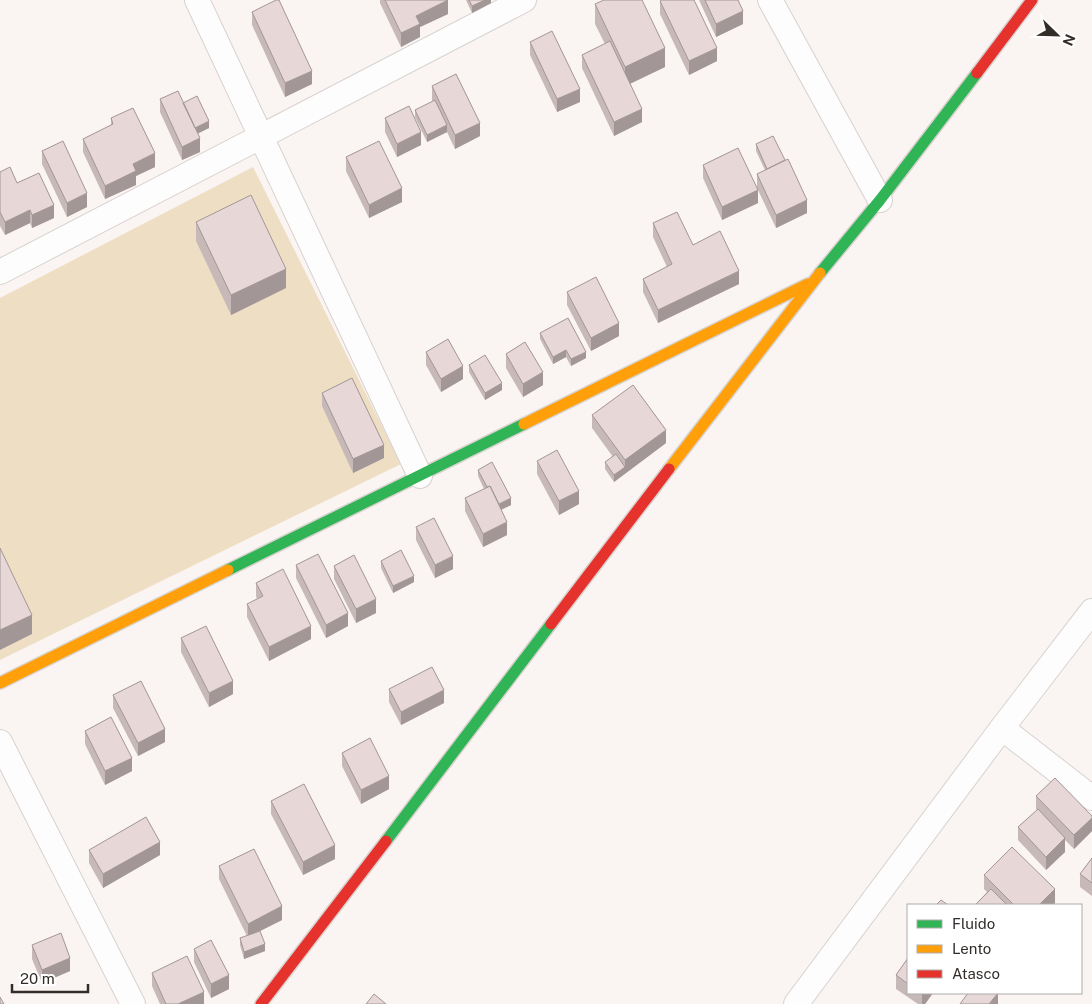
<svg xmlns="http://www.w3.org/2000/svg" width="1092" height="1004" viewBox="0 0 1092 1004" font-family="'Public Sans',sans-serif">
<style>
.green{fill:#eedfc4}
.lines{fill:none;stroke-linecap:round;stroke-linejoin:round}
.street-casing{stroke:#d8d2cf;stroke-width:26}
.fast-casing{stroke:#d8d2cf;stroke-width:14}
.slow-casing{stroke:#d8d2cf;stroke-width:14}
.jam-casing{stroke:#d8d2cf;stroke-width:14}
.street{stroke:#fefdfd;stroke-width:24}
.fast{stroke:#30b455;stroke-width:11}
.slow{stroke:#ff9f0a;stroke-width:11}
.jam{stroke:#e5322d;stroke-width:11}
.wall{fill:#c7b9b8}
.shaded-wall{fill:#a29696}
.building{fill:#e7d7d6;stroke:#a29696}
</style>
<rect width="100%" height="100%" fill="#faf4f2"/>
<path class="green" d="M253,167l148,297 -401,196v-362z"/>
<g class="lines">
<defs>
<path id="street" d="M197,0l223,476
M770,0l110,200
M0,272l524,-272
M1002,728l90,70
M0,742l133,262
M796,1004l206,-276 90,-117"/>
<path id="fast" d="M820,273l60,-73 97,-127
M228,570l296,-146
M386,841l165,-217"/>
<path id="slow" d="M524,424l284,-140
M669,469l151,-196
M0,683l228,-113"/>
<path id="jam" d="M977,73l55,-73
M551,624l118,-155
M261,1004l125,-163"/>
</defs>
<use href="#street" class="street-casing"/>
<use href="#fast" class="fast-casing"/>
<use href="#slow" class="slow-casing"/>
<use href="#jam" class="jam-casing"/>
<use href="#street" class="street"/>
<use href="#fast" class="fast"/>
<use href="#slow" class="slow"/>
<use href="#jam" class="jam"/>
</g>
<path class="wall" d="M380,0h68v14l-28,13v10l-19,10 -21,-44z
M466,0h25v3l-19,10z
M699,0h39l5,24 -27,13z
M660,1l57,60 -28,14 -29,-61z
M595,4l70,63 -35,17 12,38 -28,14 -32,-68v-13l23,-11 -10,-20z
M252,12l60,72 -27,13 -33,-72z
M530,42l50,60 -23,10 -27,-57z
M432,86l48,50 -25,13 -8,-17 -20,10 -12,-25v-7l18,-8 -1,-2z
M160,99l23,4 26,25 -11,5 2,19 -18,8 -22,-48z
M111,118l44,49 -19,9v9l-31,14 -22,-47v-13l28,-13z
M385,118l36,27 -24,12 -12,-25z
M756,144l51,69 -31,15 -18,-38v13l-36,17 -19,-42v-13l54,22v-13l8,-4 -9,-19z
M42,151l45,56 -20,10 -25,-53z
M346,157l56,45 -33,16 -23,-47z
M0,172l17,11 37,35 -22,10 -2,-5 -25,12 -5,-9z
M196,222l90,66 -55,27 -35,-74z
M653,223l86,61 -81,39 -15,-31v-13l24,-12 -14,-30z
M567,292l52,44 -28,15 -24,-46z
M540,333l46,25 -15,8 -5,-9 -13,7 -13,-25z
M426,352l37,27 -22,13 -15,-27z
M506,354l37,31 -20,12 -17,-29z
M469,365l33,25 -17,10 -16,-28z
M322,393l62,65 -31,15 -31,-67z
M592,415l74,28 -52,39 -9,-13v-7l8,-5 -21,-29z
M537,461l42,43 -20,11 -22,-41z
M478,470l33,35 -10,5 6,25 -24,12 -18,-36v-13l19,-9 -6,-13z
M416,527l37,42 -18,9 -19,-38z
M381,561l33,21 -21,11 -12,-25z
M296,565l52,61 -22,12 -30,-60z
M334,566l42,47 -20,10 -22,-44z
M256,583l55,56 -42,22 -22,-44v-13l10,-5 -1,-3z
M181,638l52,56 -24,13 -28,-55z
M389,689l55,14 -43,22 -12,-23z
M113,695l52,47 -27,14 -25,-48z
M85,731l47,40 -27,14 -20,-41z
M342,753l47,36 -28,15 -19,-38z
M1036,796l56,20v15l-18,18 -9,-9v12l-19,18 -28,-30v-13l19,-17 -1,-1z
M271,801l64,58 -32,16 -32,-61z
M89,850l71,5 -57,33 -14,-25z
M1092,858v38l-12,-9v-13z
M219,866l63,54 -24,12 7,19 -21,8 -4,-14v-7l7,-2 -28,-57z
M984,875l71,28 -2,2h-78l12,-13 -3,-3z
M32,945l38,26 -28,12 -10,-24z
M194,949l35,40 -18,9 -17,-36z
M908,958v35h25l-8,11h-7l-22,-15v-14z
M152,973l52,31h-44l-8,-18z"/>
<path class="shaded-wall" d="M448,0v14l-28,13v10l-19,10v-14l15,-17z
M485,0h6v3l-19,10v-7z
M743,11v13l-27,13v-13z
M665,48v19l-40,19v-19z
M717,48v13l-28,14v-14z
M312,71v13l-27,13v-14z
M580,89v13l-23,10v-13z
M642,109v13l-28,14v-14z
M209,121v7l-16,8v-7z
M480,123v13l-25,13v-14z
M447,125v7l-20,10v-7z
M421,132v13l-24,12v-13z
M200,138v14l-18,8v-13z
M155,153v14l-19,9v9l-31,14v-13l28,-22z
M402,188v14l-33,16v-13z
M758,190v13l-36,17v-13z
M87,193v14l-20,10v-14z
M807,200v13l-31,15v-13z
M54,205v13l-22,10v-13z
M30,210v13l-25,12v-13z
M286,269v19l-55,27v-20z
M739,271v13l-81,39v-13z
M619,323v13l-28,15v-13z
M566,350v7l-13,7v-7z
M586,352v6l-15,8v-7z
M463,366v13l-22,13v-13z
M543,372v13l-20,12v-13z
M502,383v7l-17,10v-7z
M666,430v13l-52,39v-7l11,-8v-7z
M384,445v13l-31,15v-14z
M579,491v13l-20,11v-14z
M511,498v7l-15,7v-6z
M507,522v13l-24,12v-13z
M453,556v13l-18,9v-13z
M414,576v6l-21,11v-7z
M376,599v14l-20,10v-14z
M348,613v13l-22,12v-13z
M32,615v19l-32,16v-20z
M311,626v13l-42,22v-14z
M233,681v13l-24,13v-14z
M444,690v13l-43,22v-13z
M165,729v13l-27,14v-13z
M132,758v13l-27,14v-14z
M389,776v13l-28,15v-14z
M1092,818v13l-18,18v-14z
M1065,838v14l-19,18v-13z
M160,842v13l-57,33v-14z
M335,845v14l-32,16v-13z
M1055,889v14l-2,2h-14z
M282,906v14l-34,17v-13z
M265,944v7l-21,8v-7z
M70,958v13l-28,12v-13z
M229,975v14l-18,9v-14z
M204,992v12h-26z
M923,993h10l-8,11h-3v-10z
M998,993v11h-9z"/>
<path class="building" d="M276,0h3l33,71 -27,12 -33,-71z
M385,0h63l-32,16 4,8 -19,9z
M469,0h16l-13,6z
M604,0h38l23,48 -40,19 -30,-63z
M662,0h32l23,48 -28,13 -29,-60z
M705,0h33l5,11 -27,13z
M552,31l28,58 -23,10 -27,-57z
M610,41l32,68 -28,13 -32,-67z
M456,74l24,49 -25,12 -23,-49z
M178,91l22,47 -18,9 -22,-48z
M197,96l12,25 -14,7 -12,-25z
M435,100l12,25 -20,10 -12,-25z
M409,106l12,26 -24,12 -12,-26z
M133,108l22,45 -22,11 3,7 -31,15 -22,-47 30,-15 -2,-6z
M773,136l12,24 -18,9 -11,-25z
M63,141l24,52 -20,10 -25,-52z
M379,141l23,47 -33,17 -23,-48z
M738,148l20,42 -36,17 -19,-42z
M788,159l19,41 -31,15 -19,-41z
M10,167l7,16 22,-10 15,32 -22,10 -2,-5 -25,12 -5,-10v-40z
M251,195l35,74 -55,26 -35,-73z
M677,212l16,33 27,-14 19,40 -81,39 -15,-31 29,-15 -19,-41z
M596,277l23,46 -28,15 -24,-46z
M568,318l18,34 -15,7 -5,-9 -13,7 -13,-24z
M448,339l15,27 -22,13 -15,-27z
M525,342l18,30 -20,12 -17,-30z
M485,355l17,28 -17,10 -16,-28z
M352,378l32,67 -31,14 -31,-66z
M633,385l33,45 -41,30 -33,-45z
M557,450l22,41 -20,10 -22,-40z
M616,454l9,13 -11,8 -9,-13z
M492,462l19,36 -12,6 -9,-18 -3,1 -9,-17z
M490,486l17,36 -24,12 -18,-36z
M434,518l19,38 -18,9 -19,-38z
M0,548l32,67 -32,15z
M401,550l13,26 -21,10 -12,-25z
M318,554l30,59 -22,12 -30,-60z
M354,555l22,44 -20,10 -22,-43z
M283,569l28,57 -42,21 -22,-43 16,-8 -7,-13z
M206,626l27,55 -24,12 -28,-55z
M432,667l12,23 -43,22 -12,-23z
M141,681l24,48 -27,14 -25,-48z
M111,717l21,41 -27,13 -20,-40z
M370,738l19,38 -28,14 -19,-37z
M1055,778l37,38v2l-18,17 -38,-39z
M304,784l31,61 -32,17 -32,-61z
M1038,809l27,29 -19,19 -28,-30z
M146,817l14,25 -57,32 -14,-24z
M1012,847l43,42 -16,16h-25l-30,-30z
M254,849l28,57 -34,18 -29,-58z
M1092,858v25l-12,-9z
M991,889l16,16h-32z
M941,900l7,5h-12z
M260,931l5,13 -21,8 -4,-14z
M61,933l9,25 -28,12 -10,-25z
M211,940l18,35 -18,9 -17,-35z
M187,956l17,36 -26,12h-12l-14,-31z
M908,958v26l-12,-9z
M968,993h30l-9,11h-29z
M374,994l12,10h-20z
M0,997l4,7h-4z"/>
<rect x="907" y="904" width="175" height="90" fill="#ffffff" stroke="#adabaa"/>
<rect x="917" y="920" width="25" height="8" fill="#30b455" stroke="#adabaa"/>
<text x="952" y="929" font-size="15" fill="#332d2a">Fluido</text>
<rect x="917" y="945" width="25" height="8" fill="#ff9f0a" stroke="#adabaa"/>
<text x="952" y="954" font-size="15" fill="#332d2a">Lento</text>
<rect x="917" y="970" width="25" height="8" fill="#e5322d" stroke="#adabaa"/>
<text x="952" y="979" font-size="15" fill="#332d2a">Atasco</text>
<g transform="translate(1057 35) rotate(113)" stroke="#ffffff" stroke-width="4" paint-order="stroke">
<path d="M0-4L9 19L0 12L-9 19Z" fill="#332d2a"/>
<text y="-8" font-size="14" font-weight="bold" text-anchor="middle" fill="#332d2a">N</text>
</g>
<path d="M12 984v8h76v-8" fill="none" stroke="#332d2a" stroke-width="2.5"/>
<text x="20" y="984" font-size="15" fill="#332d2a" stroke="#ffffff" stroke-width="4" paint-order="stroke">20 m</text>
</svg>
